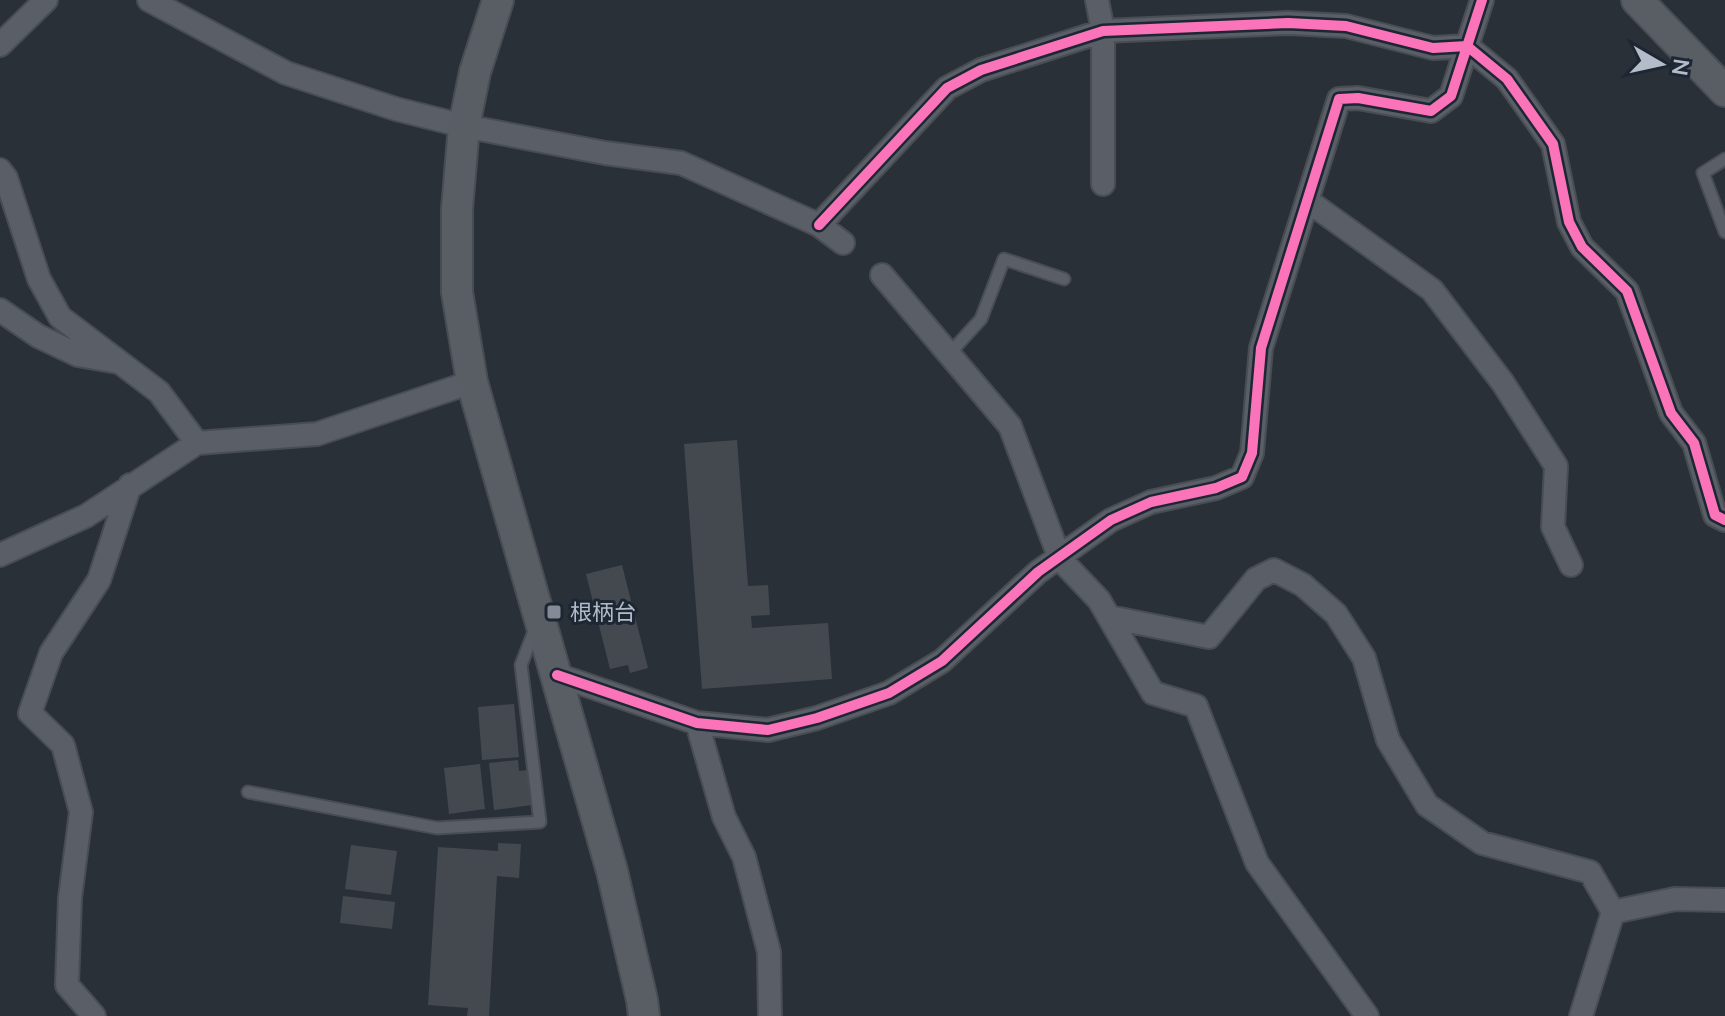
<svg xmlns="http://www.w3.org/2000/svg" width="1725" height="1016" viewBox="0 0 1725 1016" font-family="Mulish,'Noto Sans JP',sans-serif">
<style>
.building{fill:#444950}
.lines{fill:none;stroke-linecap:round;stroke-linejoin:round}
.lane-casing{stroke:#484c53;stroke-width:15}
.street-casing{stroke:#484c53;stroke-width:26}
.secondary-casing{stroke:#484c53;stroke-width:34}
.lane{stroke:#5a5e66;stroke-width:11}
.street{stroke:#5a5e66;stroke-width:22}
.secondary{stroke:#595d64;stroke-width:30}
.cycleway-casing{stroke:#1d2633;stroke-width:15}
.cycleway{stroke:#fb73b8;stroke-width:10}
.poi-dot{fill:#848b96;stroke:#1d2633;stroke-width:3}
.labels{text-anchor:middle;dominant-baseline:central;stroke-width:6;stroke-linejoin:round;paint-order:stroke}
.poi-label{font-size:22px;fill:#b4bcc9;stroke:#1d2633;text-anchor:start}
</style>
<rect width="100%" height="100%" fill="#2a3038"/>
<path class="building" d="M737,440l11,146 20,-1 2,30 -19,1 1,12 76,-5 4,56 -130,10 -18,-245z
M622,565l26,103 -18,5 -2,-8 -18,4 -24,-95z
M514,704l5,53 -37,3 -4,-53z
M518,760l1,11 9,-1 4,35 -38,5 -5,-47z
M480,764l5,45 -36,5 -5,-46z
M498,843l23,1 -2,34 -22,-2 -8,140h-22l1,-8 -40,-3 10,-158 60,4z
M351,845l46,6 -6,44 -46,-6z
M343,896l52,6 -3,27 -52,-6z"/>
<g class="lines">
<defs>
<path id="lane" d="M1725,159l-22,14 22,59
M949,354l32,-35 23,-60 60,20
M248,792l189,36 103,-6 -19,-157 14,-36"/>
<path id="street" d="M149,0l137,73 110,36 68,17 141,27 76,10 138,62 24,18
M1097,0l6,31v153
M0,45l46,-45
M0,170l6,8 33,101 21,38 99,75 38,51
M1308,201l124,89 71,93 53,83 -3,61 18,38
M819,225l128,-137 34,-18 122,-39 185,-8 58,3 87,22 34,-2 40,33 46,65 16,78 13,25 45,44 44,122 23,30 21,72 10,5
M882,275l128,151 50,133 39,41 54,93 43,13 61,157 110,153
M0,310l38,26 40,19 40,7
M0,555l86,-39 111,-73 120,-9 155,-52
M1109,617l100,20 47,-58 18,-9 29,15 33,29 28,44 24,82 39,65 55,38 108,29 23,40
M557,675l140,48 71,7 49,-12 72,-25 53,-32 96,-89 73,-52 40,-18 65,-14 26,-11 10,-24 9,-105 78,-249 19,-1 73,13 20,-15 31,-96
M697,723l27,94 20,40 25,95 1,64
M94,1016l-27,-31 3,-87 11,-86 -18,-67 -33,-32 21,-60 48,-73 31,-95
M1581,1016l32,-104 62,-13 50,1"/>
<path id="secondary" d="M498,0l-23,72 -11,54 -7,83v83l15,90 140,489 30,129 2,16
M1637,0l88,91"/>
</defs>
<use href="#lane" class="lane-casing"/>
<use href="#street" class="street-casing"/>
<use href="#secondary" class="secondary-casing"/>
<use href="#lane" class="lane"/>
<use href="#street" class="street"/>
<use href="#secondary" class="secondary"/>
<defs>
<path id="cycleway" d="M819,225l128,-137 34,-18 122,-39 185,-8 58,3 87,22 34,-2 40,33 46,65 16,78 13,25 45,44 44,122 23,30 21,72 10,5
M557,675l140,48 71,7 49,-12 72,-25 53,-32 96,-89 73,-52 40,-18 65,-14 26,-11 10,-24 9,-105 78,-249 19,-1 73,13 20,-15 31,-96"/>
</defs>
<use href="#cycleway" class="cycleway-casing"/>
<use href="#cycleway" class="cycleway"/>
</g>
<rect class="poi-dot" x="546" y="604" width="16" height="16" rx="4"/>
<g class="labels">
<g class="poi-label">
<text x="570" y="612">根柄台</text>
</g>
</g>
<g transform="translate(1661 64) rotate(99)" stroke="#1d2633" stroke-width="6" paint-order="stroke">
<path d="M0-6L14 30L0 20L-14 30Z" fill="#b4bcc9"/>
<text y="-12" font-size="22" font-weight="bold" text-anchor="middle" fill="#b4bcc9">N</text>
</g>
</svg>
